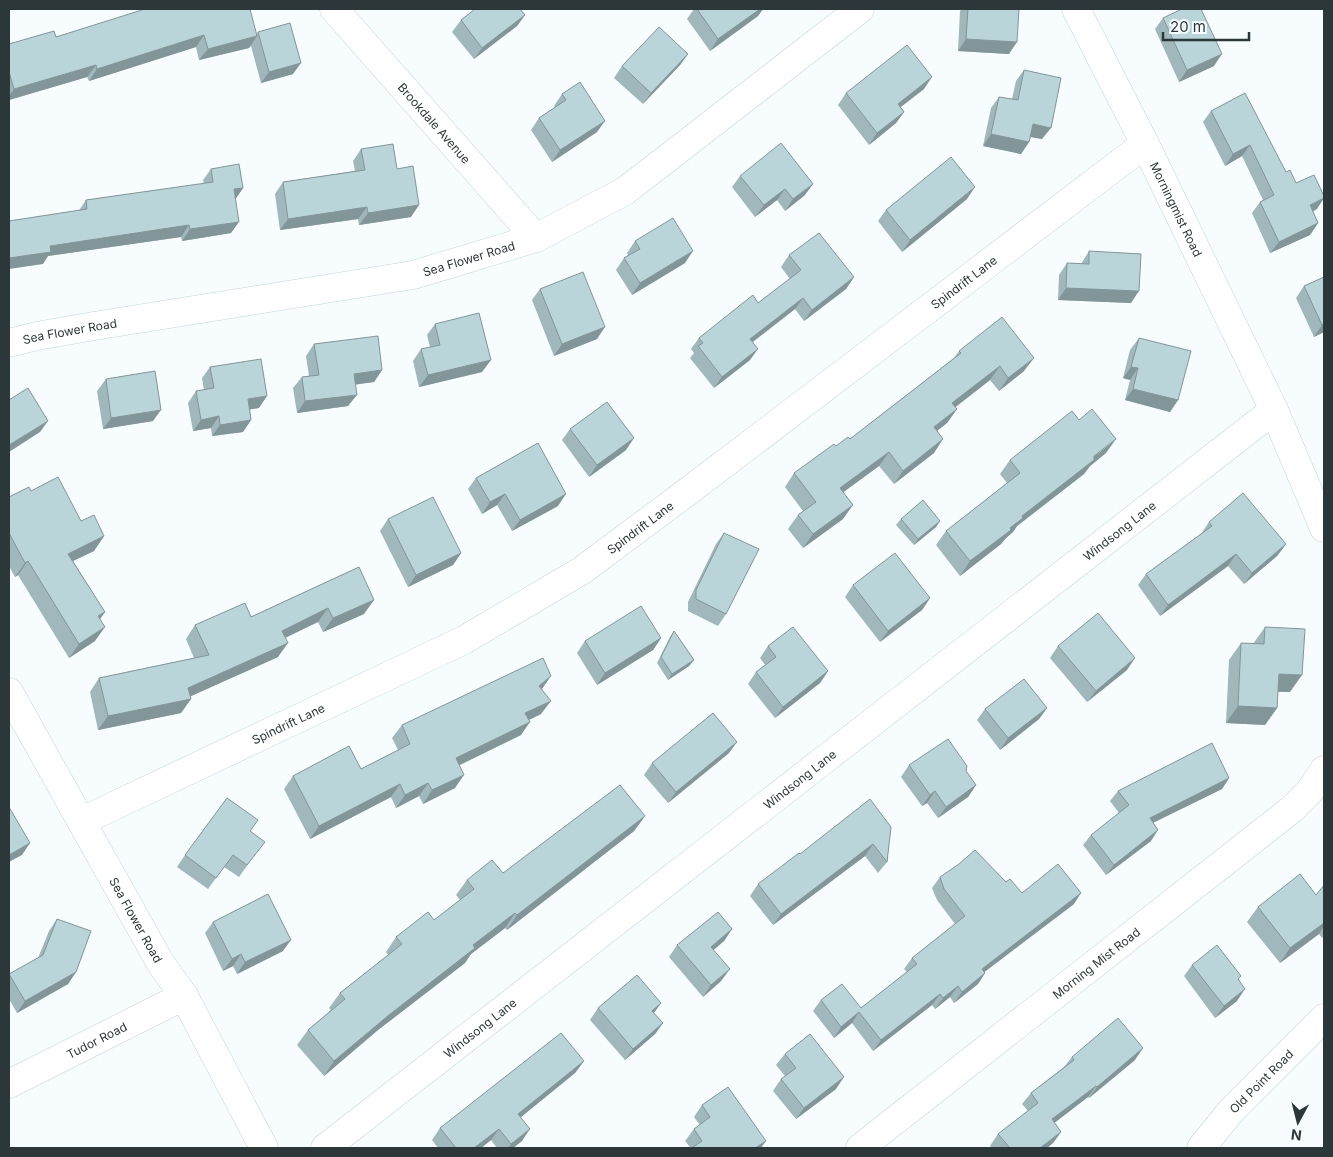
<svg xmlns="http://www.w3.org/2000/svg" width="1333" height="1157" viewBox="0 0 1333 1157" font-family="Inter,sans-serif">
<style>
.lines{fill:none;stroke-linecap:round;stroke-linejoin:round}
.minor-casing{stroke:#bdd7dd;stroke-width:29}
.minor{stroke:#fff;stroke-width:28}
.wall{fill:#a0b7bb}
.shaded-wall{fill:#829599}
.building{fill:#bad5da;stroke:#829599}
.labels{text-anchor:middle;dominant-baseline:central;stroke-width:5;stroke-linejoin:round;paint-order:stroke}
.street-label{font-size:12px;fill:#2c3739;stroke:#f7fcfe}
</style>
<rect width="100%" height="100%" fill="#f7fcfe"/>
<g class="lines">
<defs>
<g id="minor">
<path id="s1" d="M334,9l202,229"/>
<path id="s2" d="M1076,9l69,135 129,266 50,118"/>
<path id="s3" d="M9,343l28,-7 57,-10 319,-51 123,-37 89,-47 235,-182"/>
<path id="s4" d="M9,692l152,272 23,32 80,152"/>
<path id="s5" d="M82,821l382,-181 117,-69 101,-75 463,-352"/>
<path id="s6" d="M9,1084l175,-88"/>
<path id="s7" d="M325,1148l949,-738"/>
<path id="s8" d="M860,1148l432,-339 17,-17 15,-22"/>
<path id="s9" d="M1201,1148l30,-37 93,-93"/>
</g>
</defs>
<use href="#minor" class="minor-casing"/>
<use href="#minor" class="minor"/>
</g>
<path class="wall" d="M694,9h69l-5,7 -48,35 -23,-32z
M962,9h57l-10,45 -51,-3 2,-40z
M525,15l-8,11 -43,33 -22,-27 9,-12z
M1163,18l51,48 -35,16 -24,-53z
M258,32l35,42 -32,9 -10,-37 -2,2 -50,12 -3,-13 -107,34 -2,-4 -78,23v-56l47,-7 201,-3z
M688,54l-8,11 -37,39 -29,-26 8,-12z
M1024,70l18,69 -11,-2 -2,5 -8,12 -38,-8 8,-38 8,-11 13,2 4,-18z
M924,89l-23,18 3,5 -8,11 -27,22 -31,-40 8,-12z
M562,94l35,38 -45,30 -21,-32 8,-12 16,-11 -1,-1z
M1211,111l75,61 10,11 21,26 -4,2 5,12 -8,12 -40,18 -18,-40 8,-11 3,-2 -21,-44 -17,10 -22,-44z
M361,149l36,20 14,48 -52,8 -1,-6 -78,11 -5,-36 8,-12 72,-11 -2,-10z
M211,169l32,19 -8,11 -4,34 -49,8 -1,-4 -133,19 -5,8 43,-64 118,-16 -1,-4z
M740,176l65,19 -20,16 -8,-11 -22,17 -23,-30z
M967,199l-65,53 -24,-31 8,-11z
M635,241l50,22 -53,32 -16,-25 8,-12 4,-3 -1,-2z
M1089,251l42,52 -73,-3 1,-25 8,-12 14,1z
M789,255l65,22 -8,12 -42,32 -9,-12 -42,33 -3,18 -36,28 -24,-30 4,-5 -3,-4 8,-11 59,-35 32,-24 -9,-12z
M1324,277v55l-10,5 -18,-39 8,-12z
M540,289l57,50 -43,17 -22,-56z
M435,324l47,48 -63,15 -6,-26 8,-12 9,-2 -3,-12z
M1139,338l39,62 -8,12 -45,-12 5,-20 -7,-2 7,-28z
M314,344l68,26 -8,12 -19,2 -7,22 -51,7 -4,-25 9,-11 7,-1 -3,-20z
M959,351l65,20 -25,20 -9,-11 -35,27 2,2 -10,14 -10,8 -3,22 -40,31 -15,-18 -36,26v27l-40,29 -15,-19 10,-14 5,-4 -18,-24 9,-14 42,-27 14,-7 104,-81z
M210,367l49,41 -9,1 1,11 -8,12 -31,4 -1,-8 -18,3 -5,-28 8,-12 8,-1 -2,-12z
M106,379l47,42 -50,8 -6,-38z
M570,429l56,21 -37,27 -27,-37z
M1106,453l-16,13 -6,8 -67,52 -4,6 -7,6 -5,6 -41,32 -24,-31 10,-14 61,-48 -7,-9 10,-14z
M476,478l82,28 -46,25 -15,-26 -15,9 -14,-25z
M31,491l50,30 23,15 -10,15 -21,10 32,51 -5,7 -5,22 -26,17 -51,-83 -3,2 -6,-11v-69z
M388,519l73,34 -8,12 -45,22 -28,-56z
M901,519l39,2 -4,6 -22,18 -18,-20z
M1209,522l77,22 -9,12 -33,28 -16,-18 -68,50 -22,-31 8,-11 55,-40z
M724,533l2,81 -8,12 -30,-15v-9l28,-58z
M359,567l5,47 -41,18 -5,-10 -33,16 -7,19 -88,39 1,3 -10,14 -83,17 -8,-38 9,-14 95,-20 -8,-19 9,-14 56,-8z
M853,585l77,13 -8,12 -42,32 -35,-45z
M1265,627l25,65h-12l-1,16 -12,17 -39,-2 3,-63 12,-17 12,1z
M674,631l20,29 -5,6 -21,14 -11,-17 13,-26z
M661,638l-8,12 -56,35 -20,-32 8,-12z
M768,646l60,25 -8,12 -45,35 -27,-34 8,-12 9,-7 -5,-7z
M1058,646l69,24 -40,32 -37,-44z
M541,689v25l-12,6 -8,15 -61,30 -5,23 -32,16 -4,-8 -23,12 -5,-11 -81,42 -26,-50 9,-13 68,-7 37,-19 -6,-12 10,-13z
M1047,708l-8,11 -39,31 -23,-30 8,-11z
M729,753l-61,50 -24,-28 8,-12z
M909,765l57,6 10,14 -8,12 -30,21 -11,-15 -5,3 -21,-29z
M1229,778l-7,11 -69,34 -2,18 -45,34 -23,-30 8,-10 28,-22 -9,-12 8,-10z
M645,816l-11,15 -127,99 -2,-2 -34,26 -6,9 -87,67 -54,46 -27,-31 11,-15 23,-20 -2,-2 11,-15 48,-38 -2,-3 10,-15 38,-17 26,-20 -4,-5 11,-15 36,-7z
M891,827l-4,35 -9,11 -13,-17 -92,69 -23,-29 8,-12 42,-30z
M256,853l-17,24 -15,-10 -16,22 -31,-22 8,-12z
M940,877l66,5 16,11 52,11 -90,68 1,1 -7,11 -24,19 -4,-6 -15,12 -3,-4 -59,46 -21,-28 -18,15 -21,-27 8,-11 40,8 46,-36 -3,-3 8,-11 43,-34 -18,-24 -5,-12z
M1324,885v51l-2,2 -3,-4 -39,29 -33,-41 11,-15 58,-12z
M57,919l19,53 -8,12 -51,29 -8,-14v-24l29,-17 11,-27z
M213,922l70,29 -46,23 -4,-8 -10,5 -18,-38z
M732,929l-8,12 -11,9 8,31 -18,16 -34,-40 8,-12z
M1192,965l46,15 -1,21 -22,17 -31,-42z
M661,1003l-7,10 9,10 -8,11 -30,26 -35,-40 8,-12z
M785,1054l51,35 -40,30 -23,-28 8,-12 4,-3 -9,-11z
M1072,1057l63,3 -46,38 -1,-1 -34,26 7,9 -8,11 -6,5h-55l-2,-2 8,-12 30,-23 -6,-7 9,-11 33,-26z
M584,1061l-9,12 -54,44 1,24 -9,7h-16l-6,-8 -10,8h-43l-6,-8 8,-12z
M702,1105l59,43h-70l-6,-7 9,-12 6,-4 -6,-8z"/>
<path class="shaded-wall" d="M760,9h3l-5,7 -48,35 8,-12z
M525,15l-8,11 -43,33 8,-11z
M204,35l-8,12 -107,34 8,-12z
M257,36l-8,12 -50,12 9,-11z
M966,39l51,3 -8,12 -51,-3z
M688,54l-8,11 -37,39 8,-11z
M1222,54l-8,12 -35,16 8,-12z
M301,63l-8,11 -32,9 8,-11z
M96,65l-9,12 -78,23v-4l5,-7z
M932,77l-8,12 -34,26 8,-11z
M904,112l-8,11 -27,22 8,-12z
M605,121l-8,11 -45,30 8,-12z
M1033,124l18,4 -9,11 -17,-3z
M991,134l38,8 -8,12 -38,-8z
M1250,145l-8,11 -17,10 8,-12z
M813,184l-8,11 -20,16 8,-12z
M975,187l-8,12 -65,53 8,-12z
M243,188l-8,12 -1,-11z
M785,189l-8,11 -22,17 9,-12z
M1324,198l-7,11 -15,8 8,-12z
M419,205l-8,12 -52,8 9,-12z
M367,207l-9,12 -78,11 8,-11z
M239,222l-8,11 -49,8 8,-12z
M1318,223l-8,12 -40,18 9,-11z
M189,225l-8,12 -133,19 -5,8 -34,5v-11l41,-12z
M693,251l-8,12 -53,32 8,-12z
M854,277l-8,12 -42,32 8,-11z
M1066,288l73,3 -8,12 -73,-3z
M803,298l-8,11 -53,41 8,-11z
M1324,324v8l-10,5 8,-12z
M605,327l-8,12 -43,17 8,-12z
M758,349l-8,11 -36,28 8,-11z
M1034,358l-10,13 -25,20 9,-13z
M491,360l-9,12 -63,15 9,-12z
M1000,366l-10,14 -47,37 9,-14z
M1131,367l7,1 -8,12 -7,-2z
M382,370l-8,12 -28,4 8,-12z
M1133,389l45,11 -8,12 -45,-12z
M357,395l-9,11 -51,7 8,-12z
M267,396l-8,12 -19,3 8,-12z
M957,409l-10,14 -23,18 10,-14z
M161,410l-8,11 -50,8 8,-11z
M219,416l-8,12 -18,3 8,-11z
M251,420l-8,12 -31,4 8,-11z
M48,421l-8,11 -31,20v-7z
M634,438l-8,12 -37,27 8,-12z
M943,439l-9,14 -40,31 9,-13z
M1116,439l-10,14 -16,13 -6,8 -67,52 -4,6 -7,6 -5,6 -41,32 10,-15 40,-33 12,-12z
M889,452l-10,14 -49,36 10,-14z
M505,494l-8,11 -15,9 8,-12z
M566,494l-8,12 -46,25 8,-11z
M853,505l-10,14 -40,29 10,-14z
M940,521l-4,6 -22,18 4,-6z
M104,536l-10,15 -36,17 10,-14z
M1286,544l-9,12 -33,28 8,-11z
M461,553l-8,12 -45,22 8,-12z
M1236,554l-8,12 -68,50 8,-11z
M28,561l-10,14 -3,2 10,-14z
M930,598l-8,12 -42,32 8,-11z
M374,600l-10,14 -41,18 10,-14z
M328,608l-10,14 -46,22 10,-13z
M105,612l-10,14 3,-10z
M105,627l-10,14 -26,17 10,-14z
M661,638l-8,12 -56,35 8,-12z
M288,643l-10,14 -100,45 10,-14z
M1135,658l-8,12 -40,32 9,-11z
M694,660l-5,6 -21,14 4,-6z
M828,671l-8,12 -45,35 8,-11z
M1279,674l23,1 -12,17 -23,-1z
M551,676l-9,13 -12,10 9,-13z
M191,699l-10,14 -83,17 10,-14z
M551,701l-10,13 -25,12 9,-13z
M1238,706l39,2 -12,17 -39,-2z
M1047,708l-8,11 -39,31 8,-12z
M530,722l-9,13 -74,36 9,-13z
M737,742l-8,11 -61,50 8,-11z
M464,775l-9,13 -32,16 9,-14z
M1229,778l-7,11 -80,39 8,-10z
M428,783l-9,13 -23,12 9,-13z
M400,784l-9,13 -81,42 9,-13z
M976,785l-8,12 -30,21 8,-11z
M935,791l-8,12 -5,3 8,-11z
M645,816l-11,15 -127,99 10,-15z
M1158,830l-7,11 -45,34 8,-10z
M30,843l-8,12 -13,7v-7z
M873,844l-8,12 -92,69 8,-11z
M1081,893l-7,11 -100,76 8,-11z
M515,913l-10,15 -34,26 -6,9 -87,67 -54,46 10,-15 55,-46 84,-70z
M1324,923v3l-5,8 -39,29 10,-15z
M732,929l-8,12 -21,18 8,-12z
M291,940l-8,11 -46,23 8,-12z
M241,954l-8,12 -10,5 9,-12z
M730,969l-9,12 -18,16 8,-12z
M76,972l-8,12 -51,29 8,-12z
M985,973l-7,11 -24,19 8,-11z
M958,986l-8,11 -15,12 8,-11z
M1245,989l-8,12 -22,17 9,-12z
M940,994l-8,11 -59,46 8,-11z
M661,1003l-8,11 -1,-3z
M859,1012l-7,11 -18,15 7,-11z
M663,1023l-8,11 -30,26 8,-11z
M1143,1048l-8,12 -46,38 8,-11z
M584,1061l-9,12 -65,53 8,-12z
M844,1077l-8,12 -40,30 8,-11z
M1096,1086l-8,11 -44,34 8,-12z
M499,1129l-8,11 -10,8h-7z
M530,1129l-8,12 -9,7h-5l3,-4z
M1061,1132l-8,11 -6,5h-7z
M766,1141l-5,7h-6z"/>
<path class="building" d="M145,9h105l7,27 -49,13 -4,-14 -107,34 -1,-4 -82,24 -5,-17v-28l45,-13 2,6z
M475,9h45l5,6 -43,33 -21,-28z
M697,9h63l-42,30z
M968,9h51l-2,33 -51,-3z
M1182,9h19l21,45 -35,16 -24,-52z
M290,23l11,40 -32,9 -11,-40z
M659,27l29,27 -37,39 -29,-27z
M907,45l25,32 -34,27 6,8 -27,21 -31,-40z
M1024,70l37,8 -10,50 -18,-4 -4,18 -38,-8 8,-37 19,3z
M580,82l25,39 -45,29 -21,-32 27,-18 -4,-6z
M1245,93l41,79 4,-2 6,13 18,-8 10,21v2l-14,7 8,18 -39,19 -19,-40 14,-7 -24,-50 -17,9 -22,-43z
M781,143l32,41 -20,15 -8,-10 -21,16 -24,-29z
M393,144l4,25 16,-3 6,39 -51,8 -1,-6 -79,12 -5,-37 82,-12 -4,-21z
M951,157l24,30 -65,53 -24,-30z
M239,164l4,24 -9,1 5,33 -49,7 -1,-4 -139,21 1,6 -42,6v-37l78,-12 -1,-9 127,-18 -2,-13z
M673,218l20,33 -53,32 -16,-25 16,-9 -5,-8z
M819,233l35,44 -42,33 -9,-12 -53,41 8,10 -36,28 -24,-31 5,-3 -4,-5 54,-43 5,8 43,-33 -12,-15z
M1089,251l52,3 -2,37 -73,-3 1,-25 22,1z
M583,272l22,55 -43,17 -22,-55z
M1324,277v47l-2,1 -18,-39z
M479,313l12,47 -63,15 -7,-26 19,-4 -5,-21z
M1002,317l32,41 -26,20 -8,-12 -48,37 5,6 -23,18 9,12 -40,32 -14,-19 -49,36 13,17 -40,29 -15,-19 18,-13 -22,-29 40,-29 2,2 12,-9 2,2 111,-86 -2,-2z
M378,336l4,34 -28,4 3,21 -52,6 -3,-24 17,-2 -5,-31z
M1139,338l52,13 -13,49 -45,-11 5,-21 -7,-1z
M261,359l6,37 -19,3 3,21 -31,5 -1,-9 -18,4 -5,-29 18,-3 -4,-21z
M155,371l6,39 -50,8 -5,-39z
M28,388l20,33 -39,24v-45z
M607,402l27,36 -37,27 -27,-36z
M1092,409l24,30 -22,17v4l-72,56 1,2 -13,10 1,2 -41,31 -24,-30 74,-58 -10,-13 62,-49 7,9z
M538,443l28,51 -46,26 -15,-26 -15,8 -14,-24z
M58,477l23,44 13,-6 10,21 -36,18 37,58 -7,4 7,11 -26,17 -51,-83 -3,2 -16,-30v-36l20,-10 2,4z
M1243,493l43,51 -34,29 -16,-19 -68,51 -22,-31 66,-48 -3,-4z
M433,497l28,56 -45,22 -28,-56z
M923,500l17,21 -22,18 -17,-20z
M724,533l35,16 -33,65 -30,-15v-9z
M895,553l35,45 -42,33 -35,-46z
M359,567l15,33 -41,18 -5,-10 -46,23 6,12 -100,45 3,11 -83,17 -9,-38 110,-23 -14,-30 50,-22 6,14z
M641,606l20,32 -56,35 -20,-32z
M1098,613l37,45 -39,33 -38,-45z
M793,627l35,44 -45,36 -27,-35 20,-15 -8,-11z
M1265,627l40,2 -3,46 -23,-1 -2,34 -39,-2 3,-63 23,1z
M674,631l20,29 -22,14 -11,-17z
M543,658l8,18 -12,10 12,15 -26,12 5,9 -74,36 8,17 -32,15 -4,-7 -23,12 -5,-11 -81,42 -26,-50 56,-30 12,23 49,-25 -8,-19z
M1024,679l23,29 -39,30 -23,-29z
M713,713l24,29 -61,50 -24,-29z
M948,739l19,27 -1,5 10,14 -30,22 -11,-16 -5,4 -21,-30z
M1212,743l17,35 -79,40 8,12 -44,35 -23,-30 38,-30 -11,-14z
M620,785l25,31 -128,99 -2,-2 -42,32 2,3 -86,67 -55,46 -26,-31 37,-31 -5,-6 62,-49 -6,-7 32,-25 6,8 40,-31 -7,-9 25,-20 11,13z
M227,798l31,22 -8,11 15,11 -18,23 -14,-10 -17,23 -31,-23z
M870,799l21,28 -4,35 -14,-18 -92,70 -23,-30 41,-31 1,1z
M9,807l21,36 -21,12z
M975,850l31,32 4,-3 12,14 36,-29 23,29 -99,76 3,4 -23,19 -4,-6 -15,12 -3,-4 -59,46 -22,-28 -18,15 -20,-27 21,-16 19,24 56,-44 -5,-6 53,-42 -21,-27 -4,-12 19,-13z
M1300,874l16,21 8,-10v38l-34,25 -32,-41z
M268,894l23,46 -46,22 -4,-8 -9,5 -19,-37z
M718,912l14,17 -21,18 19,22 -19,16 -34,-40z
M57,919l34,12 -15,41 -51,29 -16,-27 34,-19z
M1217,945l24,31 -3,3 7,10 -21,17 -32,-41z
M637,975l24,28 -9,8 11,12 -30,26 -35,-41z
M1118,1018l25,30 -46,39 -1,-1 -44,33 9,13 -21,16h-30l-12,-14 40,-31 -7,-10 43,-33 -2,-3z
M561,1033l23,28 -66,53 12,15 -19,15 -12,-15 -25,19h-18l-16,-20z
M810,1034l34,43 -40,31 -23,-29 15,-11 -11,-14z
M728,1087l38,54 -11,7h-63l10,-7 -8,-12 16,-12 -8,-12z"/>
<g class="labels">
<g class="street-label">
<text stroke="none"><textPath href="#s1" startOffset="152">Brookdale Avenue</textPath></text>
<text stroke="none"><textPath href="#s2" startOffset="224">Morningmist Road</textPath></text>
<text stroke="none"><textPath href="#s3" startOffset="468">Sea Flower Road</textPath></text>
<text stroke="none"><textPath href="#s5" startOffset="1038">Spindrift Lane</textPath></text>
<text stroke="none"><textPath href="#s3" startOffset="62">Sea Flower Road</textPath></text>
<text stroke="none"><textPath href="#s5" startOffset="632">Spindrift Lane</textPath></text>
<text stroke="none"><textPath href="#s7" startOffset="1006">Windsong Lane</textPath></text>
<text stroke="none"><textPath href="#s5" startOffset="228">Spindrift Lane</textPath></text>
<text stroke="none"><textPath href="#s7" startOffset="601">Windsong Lane</textPath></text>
<text stroke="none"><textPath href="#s4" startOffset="261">Sea Flower Road</textPath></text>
<text stroke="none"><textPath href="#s8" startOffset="300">Morning Mist Road</textPath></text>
<text stroke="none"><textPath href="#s7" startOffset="196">Windsong Lane</textPath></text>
<text stroke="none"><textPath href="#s6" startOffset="98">Tudor Road</textPath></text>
<text stroke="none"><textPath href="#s9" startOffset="90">Old Point Road</textPath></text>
</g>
</g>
<rect width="1333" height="1157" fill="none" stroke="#2c3739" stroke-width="20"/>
<g transform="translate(1298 1122) rotate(187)" stroke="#f7fcfe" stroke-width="4" paint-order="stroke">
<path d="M0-4L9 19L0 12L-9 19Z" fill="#2c3739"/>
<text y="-8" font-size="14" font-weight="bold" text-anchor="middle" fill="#2c3739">N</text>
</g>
<path d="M1163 32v8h86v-8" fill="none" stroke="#2c3739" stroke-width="2.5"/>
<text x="1170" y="32" font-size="15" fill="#2c3739" stroke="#f7fcfe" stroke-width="4" paint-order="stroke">20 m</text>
</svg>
